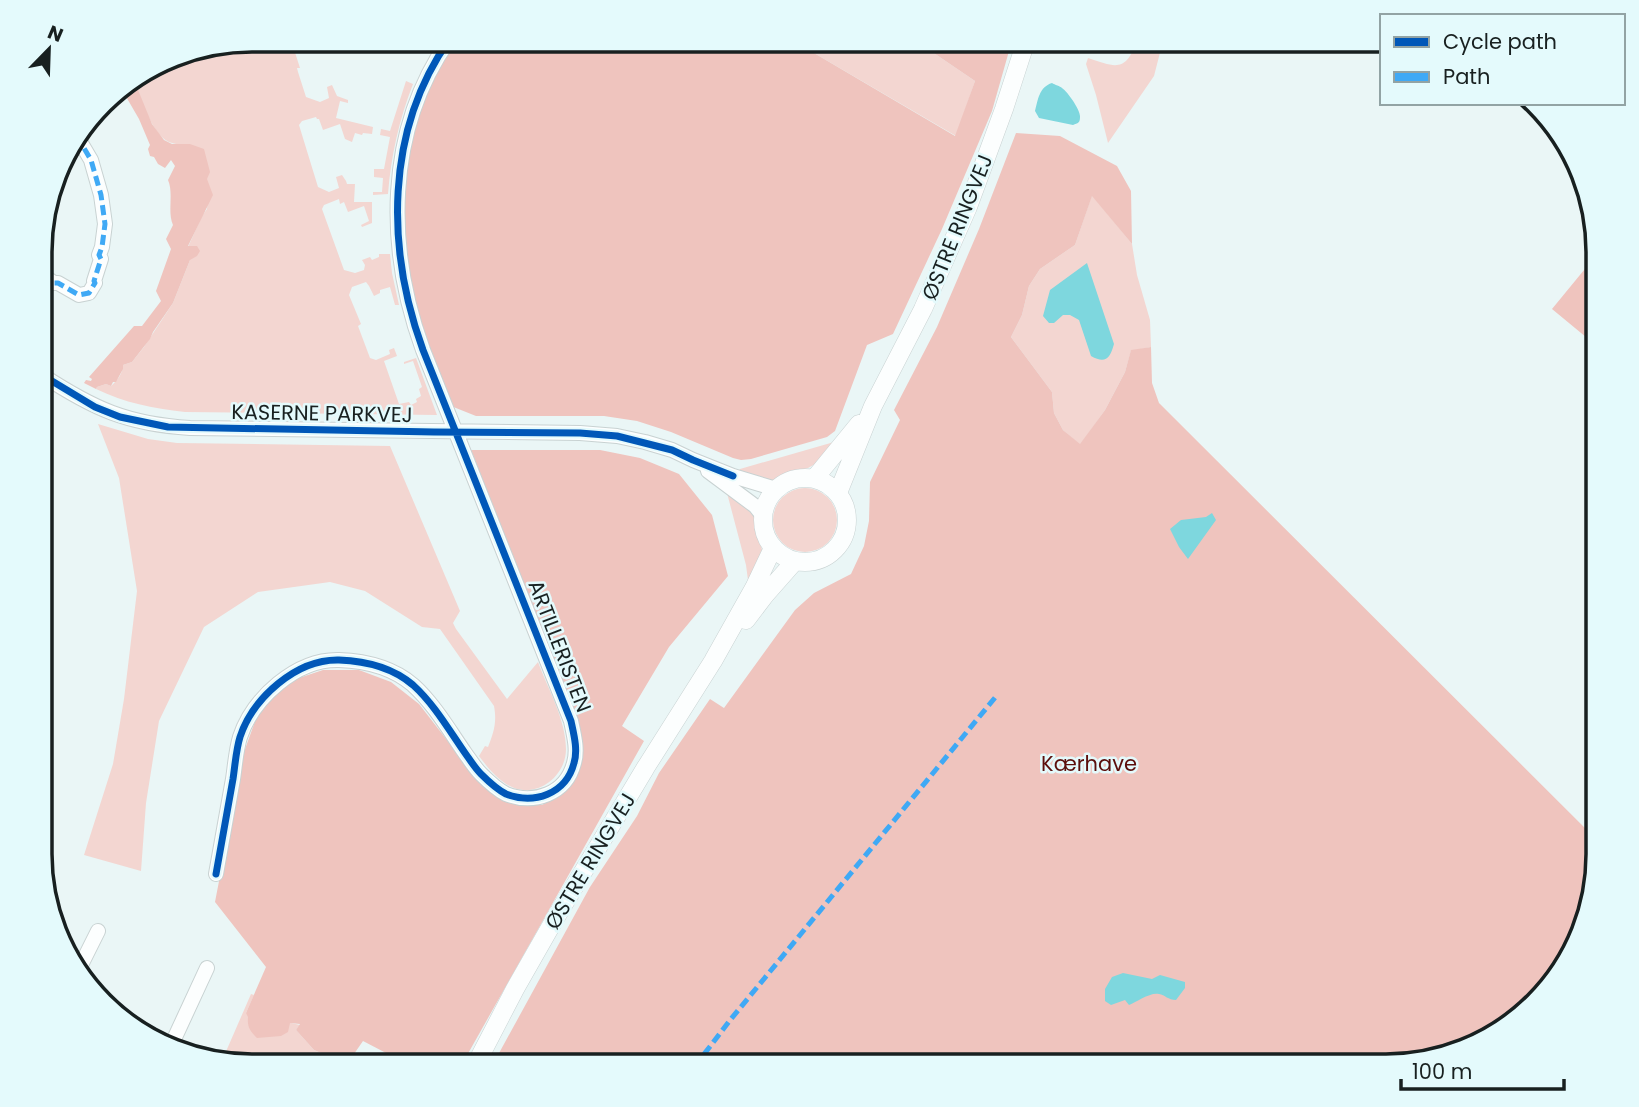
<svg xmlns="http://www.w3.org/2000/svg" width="1639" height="1107" viewBox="0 0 1639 1107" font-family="Poppins,sans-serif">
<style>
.green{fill:#f3d6d1}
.forest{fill:#efc4be}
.water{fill:#7ed7de}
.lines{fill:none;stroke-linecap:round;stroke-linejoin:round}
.minor-casing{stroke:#c8d2d2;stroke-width:16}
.major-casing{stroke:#c8d2d2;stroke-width:19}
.minor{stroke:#fcfefe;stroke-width:14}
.major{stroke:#fcfefe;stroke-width:18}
.quiet{stroke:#3fa9f5;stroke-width:5;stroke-dasharray:10 5;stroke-linecap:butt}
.cycleway-casing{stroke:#e4fafc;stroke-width:11}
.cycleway{stroke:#0057b8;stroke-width:7}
.labels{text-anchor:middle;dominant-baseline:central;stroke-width:5;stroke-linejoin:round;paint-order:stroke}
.street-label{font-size:21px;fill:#182020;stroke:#e4fafc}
.park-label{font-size:21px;fill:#5c0f0c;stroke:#e4fafc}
.rim{fill:none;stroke:#182020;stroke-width:3.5}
</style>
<rect width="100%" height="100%" fill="#eaf6f6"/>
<path class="green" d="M253,40h38l9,28h-3l1,4 8,25 14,5 9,-4 -2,-11 5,-2 5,11 11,4v3l-8,-2 -4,17 37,9 -1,7 -9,-1 -1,2 -7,-2 -3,9 -7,-3 -5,-15 -17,6 -4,-11h-2l-1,-2 -14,4 -3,4 19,62 11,5 10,-4 -3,-11 6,-2 4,6 1,3h8l-1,18h18v21l-10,4 -1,-2 8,-4 -5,-15 -16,6 -4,-10 -4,2 -1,-5 -15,6 -2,4 22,61 11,3 9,-3 1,-5 -3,-5 8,-3 2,3 7,-3v-3h11l2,19 7,32h-4l-5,-18 -10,3v3l-6,3 -5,-10 -3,-4 -14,5 -3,8 12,29 -3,2 12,32 6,2 14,-6 -1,-4 5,-2 3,8 -13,5 15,43 10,-2 2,3 6,-3 -1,-3 5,-3 -2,-7 3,-2 -9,-26 -9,3v-2l12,-4 21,57 -252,-3c-33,-4 -60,-9 -89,-23l1,-2 9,-3 5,2c6,-5 12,-13 12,-21l9,-3 12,-15 29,-44 17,-43 -2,-13 14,-31 5,-7 2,-22 -19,-43c-6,0 -13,1 -18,-1 -19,-4 -32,-47 -38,-63l38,-24z
M782,40l129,1 8,2 56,38 -19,55 -142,-83z
M1137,41h26l-9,35 -46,67 -12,-48 -10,-31 2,-6c28,9 37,15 49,-17z
M406,81l7,3c-14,36 -22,72 -25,110l-15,1v-3h9l1,-14 -9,-1v-8h10l6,-32 -10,-2 1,-6 9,2z
M1092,195l40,49 5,31 13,45 1,27 -20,4 -6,21 -20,38 -25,35 -17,-15 -9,-17 -2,-21 -41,-55 11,-22 7,-29 11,-17 35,-24z
M98,424l50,15 29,4 213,3 70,165 -7,12 3,6 51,70 31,-37c10,27 28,58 28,87 0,26 -26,48 -52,39 -15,-6 -26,-20 -35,-32l6,-10 3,1c6,-15 9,-25 6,-41l-54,-77 -18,-2 -57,-36 -35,-9 -72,10 -54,35 -45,94 -13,82 -5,68 -57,-16 29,-91 11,-65 13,-108 -18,-113z
M834,442l-17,21 -9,5 -16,4 -17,8 -7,2 -30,-10 2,-3z
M773 520a32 32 0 1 1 64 0a32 32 0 1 1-64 0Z
M727,493l21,11 7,12 2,17 6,20 -12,30 -3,-3 -2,-15z
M251,994l3,1 -8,18 54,12 -4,5 18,20 33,14 -1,2h-107l-18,-3z"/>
<path class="forest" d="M459,40h323l32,13 141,83 20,-55 -56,-38 -8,-2h91l9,3 -19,67 -50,118 -49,105 -26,11 -32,86 -8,6 -76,22 -10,1 -8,-2 -62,-26 -34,-11 -33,-5h-128l-25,-10 -16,-38 -28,-92 -4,-79 11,-73 17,-46z
M134,80l18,44 12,16 8,4h18l14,5 6,23 -3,7 6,16 -25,51h9l3,5 -3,5 -7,4 -17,43 -20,29 -3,7 -18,23 -9,3v4l-7,13h-3l-2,4 -5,-2 -9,3 -1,2 -12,-6 2,-3 5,1 1,-2 -3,-2 45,-51h8l19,-25 -5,-10 15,-42 -5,-10 7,-14c-6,-14 1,-31 -5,-45l7,-14 -4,-6 -6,8 -7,-4 -4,-7 -4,-1 -2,-7 2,-4 -11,-26 -18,-31z
M1016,133l44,3 57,30 14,25 1,53 -40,-48 -17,49 -35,24 -11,17 -7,29 -11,22 41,55 2,21 9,17 17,14 25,-34 20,-38 6,-22 20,-3 1,36 7,20 439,438v27l-11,55 -32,60 -74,62 -94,22 -895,-1 98,-179 47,-71 22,-43 51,-74 14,9 71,-98 19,-17 37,-19 13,-28 5,-25 1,-39 30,-62 -6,-10 43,-83 42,-98z
M1598,253v94l-46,-38z
M471,450h129l40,8 39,16 33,41 16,61 -59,71 -47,79 22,15 -183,325h-50l-48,-25 -16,23 -33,-14 -18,-20 4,-6 -10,-1 -2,9 -7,4 -24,2c-7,-7 -10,-11 -9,-21l-2,-4 20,-46 -51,-65 29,-150 13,-36 16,-20 20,-16 30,-10h36l32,12 28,22 52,67 26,25 23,9h22l21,-12 15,-21 -3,-58z"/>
<path class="water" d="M1052,83c3,2 8,3 10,5 6,4 19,23 18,29 0,6 -2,6 -7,8l-34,-7 -4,-7c3,-11 4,-24 17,-28z
M1087,263l27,81c-4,15 -9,20 -23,12l-12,-36 -9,-5h-7l-9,8h-5l-6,-7 7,-26z
M1212,513l4,7 -28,39 -9,-12 -9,-18 11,-9 25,-3z
M1123,973l29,6 8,-4 25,7v6l-9,12c-8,0 -11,-5 -17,-6 -9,-2 -22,8 -30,11l-4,-5 -14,5 -6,-4v-12l7,-12z"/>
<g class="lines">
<defs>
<path id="minor" d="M42,275l12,8h4l21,12 10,-2 6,-10 -1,-2 7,-22 -2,-4 3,-8 3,-23 -4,-29 -10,-35 -13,-22
M42,375c52,34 85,49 148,53l390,5 37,3 28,6 27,8 21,10 40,16 43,13
M708,471l47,35 8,10
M216,874c6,-32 11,-63 17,-95 2,-13 3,-29 7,-42 13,-39 56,-78 99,-77 27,1 53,7 74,25 21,19 36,45 52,68 5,7 10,15 16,21 7,7 17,16 25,20 28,11 60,0 68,-31 4,-13 0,-28 -3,-42l-148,-371c-37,-101 -38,-219 26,-310
M78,971l20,-40
M170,1048l37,-80"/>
<path id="major" d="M763 520a42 42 0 1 1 84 0a42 42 0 1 1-84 0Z
M814,479l45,-55
M838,493l35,-87 50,-97 45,-102 36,-98 22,-68
M746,620l19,-25 30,-34
M475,1066l40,-77 41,-72 90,-150 67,-106 41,-73 19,-40"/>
</defs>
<use href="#minor" class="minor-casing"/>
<use href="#major" class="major-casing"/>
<use href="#minor" class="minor"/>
<use href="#major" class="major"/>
<path class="quiet" d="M42,275l12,8h4l21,12 10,-2 6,-10 -1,-2 7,-22 -2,-4 3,-8 3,-23 -4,-29 -10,-35 -13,-22
M695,1066l36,-47 267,-325"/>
<defs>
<path id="cycleway" d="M42,375l53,32 25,10 48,10 266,5 146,1 37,3 55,14 21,10 40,16
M216,874c6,-32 11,-63 17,-95 2,-13 3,-29 7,-42 13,-39 56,-78 99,-77 27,1 53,7 74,25 21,19 36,45 52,68 5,7 10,15 16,21 7,7 17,16 25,20 28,11 60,0 68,-31 4,-13 0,-28 -3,-42l-148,-371c-37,-101 -38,-219 26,-310"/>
</defs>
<use href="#cycleway" class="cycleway-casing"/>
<use href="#cycleway" class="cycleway"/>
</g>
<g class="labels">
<g class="street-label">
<text transform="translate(957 227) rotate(-68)">ØSTRE RINGVEJ</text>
<text transform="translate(322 413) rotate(1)">KASERNE PARKVEJ</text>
<text transform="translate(560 646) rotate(69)">ARTILLERISTEN</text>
<text transform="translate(590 861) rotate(-59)">ØSTRE RINGVEJ</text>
</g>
<g class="park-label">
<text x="1089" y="763">Kærhave</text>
</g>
</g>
<path d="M0 0H1639V1107H0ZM252 52H1386A200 200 0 0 1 1586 252V854A200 200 0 0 1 1386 1054H252A200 200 0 0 1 52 854V252A200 200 0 0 1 252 52Z" fill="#e4fafc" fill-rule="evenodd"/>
<path class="rim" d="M252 52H1386A200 200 0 0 1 1586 252V854A200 200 0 0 1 1386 1054H252A200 200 0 0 1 52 854V252A200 200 0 0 1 252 52Z"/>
<rect x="1380" y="14" width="245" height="91" fill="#e4fafc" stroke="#92a3a4" stroke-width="2"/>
<rect x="1394" y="37" width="35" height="10" fill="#0057b8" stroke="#92a3a4" stroke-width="2"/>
<text x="1443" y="49" font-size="21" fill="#182020">Cycle path</text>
<rect x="1394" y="72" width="35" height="10" fill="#3fa9f5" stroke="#92a3a4" stroke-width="2"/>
<text x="1443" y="84" font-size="21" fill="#182020">Path</text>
<g transform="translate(49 49) rotate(23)" stroke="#e4fafc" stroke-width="5" paint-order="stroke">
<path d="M0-5L12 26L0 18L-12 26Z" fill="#182020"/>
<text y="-10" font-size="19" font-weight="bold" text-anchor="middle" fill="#182020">N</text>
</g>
<path d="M1401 1079v10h163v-10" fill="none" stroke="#182020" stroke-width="3.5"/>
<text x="1412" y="1079" font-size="21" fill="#182020" stroke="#e4fafc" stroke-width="5" paint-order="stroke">100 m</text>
</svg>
